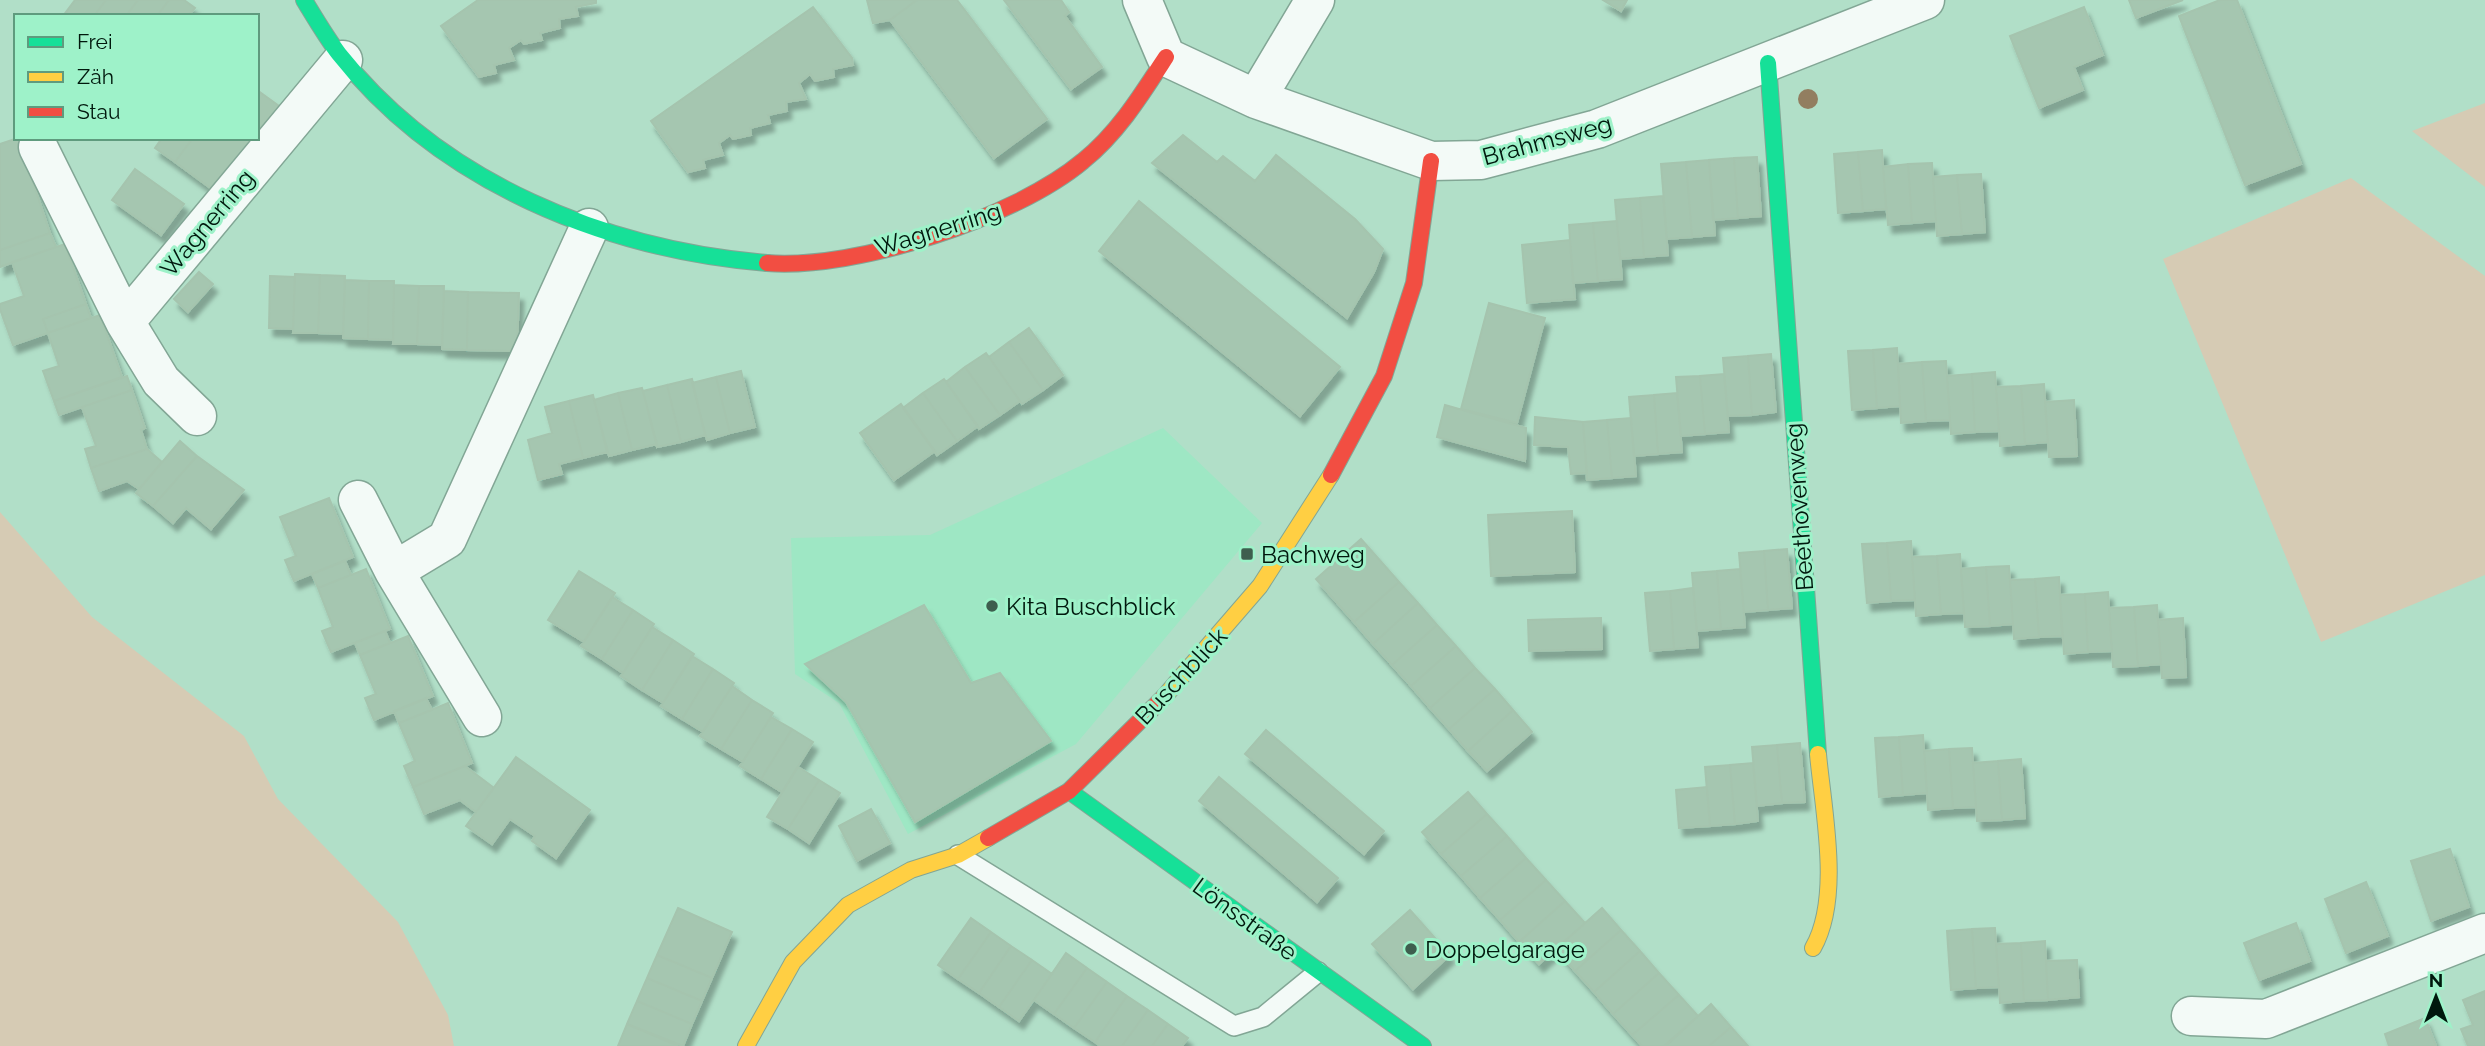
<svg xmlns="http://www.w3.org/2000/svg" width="2485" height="1046" viewBox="0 0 2485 1046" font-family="Raleway,sans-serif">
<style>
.built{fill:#9ee7c4}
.green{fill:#d6cbb4}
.building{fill:#a5c6b0;stroke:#a5c4ae;stroke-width:2;filter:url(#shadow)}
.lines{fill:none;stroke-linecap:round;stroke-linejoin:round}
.lane-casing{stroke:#82a695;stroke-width:22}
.street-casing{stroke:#82a695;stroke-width:41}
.fast-casing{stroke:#82a695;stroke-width:18}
.slow-casing{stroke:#82a695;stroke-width:18}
.jam-casing{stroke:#82a695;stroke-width:18}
.lane{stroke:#f3faf7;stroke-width:19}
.street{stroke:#f3faf7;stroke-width:38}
.fast{stroke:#16e098;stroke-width:16}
.slow{stroke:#ffcf43;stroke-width:16}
.jam{stroke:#f24e42;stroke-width:16}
.tree{fill:#927e60}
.poi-dot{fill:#3e5e4e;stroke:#9ef2c9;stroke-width:2.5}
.labels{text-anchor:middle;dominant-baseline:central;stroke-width:6;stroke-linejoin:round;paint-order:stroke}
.street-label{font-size:24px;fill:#00180d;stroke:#9ef2c9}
.poi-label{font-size:24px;fill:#00180d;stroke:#9ef2c9;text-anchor:start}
</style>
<defs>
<filter id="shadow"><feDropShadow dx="4.5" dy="8" stdDeviation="2" flood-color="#0004"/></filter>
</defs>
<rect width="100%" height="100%" fill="#b1dfc8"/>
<path class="built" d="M1163,428l99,95 -186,221 -168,90 -69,-131 -44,-29 -4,-136 139,-3z"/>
<path class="green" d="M2485,103v84l-73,-56z
M2351,178l134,98v299l-164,67 -158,-383z
M0,512l92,105 152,119 34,63 120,123 50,93 6,31h-454z"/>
<path class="building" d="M75,0h31l-12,16h-31z
M106,0h32l-12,16h-32z
M138,0h31l-12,16h-31z
M169,0h15l11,8 -7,8h-31z
M478,0h118v3l-20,4 2,9 -19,3 1,9 -20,5 2,7 -18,4 -3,-4 -12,8 5,12 -20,5 2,8 -17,4 -38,-51z
M867,0h50l-27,20 -17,3z
M917,0h40l90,119 -53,39 -104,-138z
M1004,0h57l8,12 -4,4 37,51 -31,22z
M1603,0h24l-6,11z
M2129,0h54l-47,18z
M2220,0h17l64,164 -56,21 -66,-169z
M813,7l39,51 1,7 -20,4 1,8 -19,4 -5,-7 -11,9 7,16 -20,3 1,9 -19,4 2,8 -20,5 1,7 -18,4 -3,-4 -11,8 4,12 -20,5 2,8 -17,4 -37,-51z
M2084,7l19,48 -29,12 9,23 -44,18 -29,-72z
M257,90l22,16 -22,30z
M1183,135l34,27 6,-6 32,25 21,-26 79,64 28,30 -9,23 -27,46 -195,-155z
M18,138l32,95 -50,17v-106z
M162,138h31l-18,24 -20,-14z
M193,138h63l-40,54 -41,-30z
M1882,150l4,59 -23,2 -5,-59z
M1858,152l5,59 -25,2 -4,-59z
M1757,157l4,59 -23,2 -4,-60z
M1734,158l4,60 -25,2 -4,-60z
M1709,160l6,75 -23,2 -6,-75z
M1686,162l6,75 -25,2 -6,-75z
M1932,163l4,58 -24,2 -4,-59z
M1908,164l4,59 -24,2 -5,-58z
M135,169l49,35 -23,31 -49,-35z
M1981,174l4,58 -23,2 -5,-59z
M1957,175l5,59 -25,2 -4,-59z
M1663,196l5,59 -24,2 -4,-59z
M1640,198l4,59 -24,2 -5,-59z
M1139,201l201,166 -40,49 -201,-165z
M1617,221l5,58 -24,2 -5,-58z
M1593,223l5,58 -25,2 -4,-58z
M50,233l6,14 -56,20v-17z
M1570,240l5,59 -48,4 -5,-58z
M65,244l21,60 -43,15 5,14 -35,12 -13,-36v-5l24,-8 -12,-34z
M199,272l14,12 -25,28 -14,-13z
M295,274l25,1 -2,58h-25z
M320,275l25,1 -2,58 -25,-1z
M270,276l25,1 -2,52 -24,-1z
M345,280l24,1 -1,58 -25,-1z
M369,281h25l-1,59 -25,-1z
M394,285l25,1 -2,58h-24z
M419,286h25l-2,59 -25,-1z
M444,291l24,1 -1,58 -25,-1z
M468,292l51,1 -2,58 -50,-1z
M1489,303l56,15 -28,105 -56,-14z
M86,304l5,14 -43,15 -5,-14z
M100,315l22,62 -68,24 -11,-30 16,-5 -11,-33z
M1029,328l34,47 -20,15 -34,-48z
M1009,342l34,48 -21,14 -33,-47z
M1897,348l3,58 -23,2 -4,-58z
M1873,350l4,58 -25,2 -4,-59z
M986,353l34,48 -20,14 -35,-48z
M1771,354l5,58 -24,3 -4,-59z
M1748,356l4,59 -24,1 -5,-58z
M1946,361l4,59 -24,1 -4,-59z
M1922,362l4,59 -25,2 -3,-59z
M965,367l35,48 -21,14 -33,-47z
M741,371l14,56 -25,6 -14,-56z
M1995,372l4,59 -24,1 -3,-58z
M1724,374l5,58 -24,2 -5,-58z
M1972,374l3,58 -24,2 -4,-58z
M127,376l5,14 -73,25 -5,-14z
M1700,376l5,58 -24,2 -5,-59z
M716,377l14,56 -23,7 -15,-57z
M692,379l13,56 -24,7 -14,-57z
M944,379l34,47 -21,15 -34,-48z
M2044,384l4,58 -23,2 -4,-58z
M667,385l14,57 -24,5 -14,-56z
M2021,386l4,58 -25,2 -4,-59z
M642,388l15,56 -25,6 -14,-57z
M132,390l13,38 -4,2 6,19 -56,19 -6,-19 11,-3 -14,-39z
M618,393l14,57 -23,6 -15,-56z
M923,393l34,48 -20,14 -34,-47z
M1677,393l5,59 -24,2 -4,-59z
M593,395l14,57 -24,6 -14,-57z
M1654,395l4,59 -24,2 -5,-59z
M2074,400l3,56 -28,1 -4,-55z
M569,401l14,57 -24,6 3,10 -24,6 -10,-40 24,-7 -7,-26z
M901,404l34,47 -41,29 -34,-47z
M1445,405l81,23 -1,33 -88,-24z
M1535,417l48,5 4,51 -16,1 -3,-27 -34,-2z
M1631,418l5,58 -24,2 -5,-58z
M1607,420l5,58 -25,2 -4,-58z
M180,441l17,15 -44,50 -17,-13z
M147,449l15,13 -23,27 -12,-8 -28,10 -8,-23z
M197,456l47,34 -33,39 -25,-21 -13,15 -20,-17z
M329,498l24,59 -59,24 -9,-21 11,-4 -16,-39z
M1572,511l3,61 -84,4 -3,-61z
M1361,539l38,43 -45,40 -38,-43z
M1911,541l4,59 -24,1 -4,-58z
M1887,543l4,58 -24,2 -5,-59z
M1787,549l5,59 -24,2 -4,-59z
M1764,551l4,59 -24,2 -5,-59z
M1960,554l4,59 -23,1 -4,-58z
M1937,556l4,58 -25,2 -4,-59z
M345,561l6,14 -33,13 -6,-14z
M2009,566l4,58 -23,2 -4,-59z
M1986,567l4,59 -25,1 -4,-58z
M366,569l24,60 -59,23 -9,-21 11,-4 -15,-39z
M1740,569l5,58 -24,2 -4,-58z
M579,571l36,22 -31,49 -36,-22z
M1717,571l4,58 -24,2 -5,-58z
M2059,577l3,59 -23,1 -4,-58z
M2035,579l4,58 -25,2 -4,-59z
M1399,582l19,21 -45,41 -19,-22z
M1693,588l5,59 -24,2 -4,-58z
M1670,591l4,58 -24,2 -5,-58z
M2108,592l4,59 -24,1 -3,-58z
M2085,594l3,58 -24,2 -4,-59z
M612,597l21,13 -31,49 -21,-13z
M1418,603l19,22 -45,40 -19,-21z
M924,605l47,78 29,-10 51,68 -136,81 -69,-120 -41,-38z
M2157,605l4,59 -23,2 -4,-59z
M2134,607l4,59 -25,1 -4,-59z
M633,610l21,14 -31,49 -21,-14z
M1601,618l1,31 -73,2 -1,-31z
M2183,618l3,59 -24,1 -4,-58z
M1437,625l19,21 -45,40 -19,-21z
M652,627l21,13 -31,50 -21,-14z
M385,631l5,12 -30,12 -5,-12z
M408,636l25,60 -59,24 -9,-22 11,-4 -16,-39z
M673,640l21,14 -31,49 -21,-13z
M1456,646l19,22 -45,40 -19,-22z
M692,656l21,13 -31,50 -21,-13z
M1475,668l20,21 -46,40 -19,-21z
M713,669l21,14 -31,49 -21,-13z
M732,686l20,14 -31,49 -21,-13z
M1495,689l18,21 -45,41 -19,-22z
M426,698l6,12 -33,13 -5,-12z
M752,700l21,13 -30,49 -22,-13z
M448,703l24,60 -59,24 -9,-21 11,-5 -16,-38z
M1513,710l19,22 -45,39 -19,-20z
M771,717l21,12 -31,50 -21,-13z
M792,729l21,13 -31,50 -21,-13z
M1266,730l118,101 -20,23 -119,-100z
M1923,735l4,58 -24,2 -4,-58z
M1899,737l4,58 -24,2 -4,-59z
M1800,743l5,59 -23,1 -5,-58z
M1777,745l5,58 -25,3 -5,-59z
M1972,748l4,59 -23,1 -4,-59z
M1949,749l4,59 -25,2 -4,-59z
M516,757l74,53 -34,48 -24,-17 3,-5 -25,-17 -18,25 -26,-18z
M2021,759l4,59 -23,2 -4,-59z
M1998,761l4,59 -25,1 -4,-58z
M1753,763l5,58 -23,3 -5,-59z
M1730,765l5,59 -25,2 -5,-59z
M465,766l29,22 -18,24 -16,-12 -36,14 -11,-27z
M798,767l21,13 -31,49 -21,-12z
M1219,777l119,101 -21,24 -118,-101z
M819,780l21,13 -31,50 -21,-14z
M1707,787l3,39 -31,2 -3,-38z
M1468,792l19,22 -46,40 -19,-22z
M871,809l19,34 -33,18 -18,-35z
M1487,814l20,22 -46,40 -20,-22z
M1507,836l19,22 -46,40 -19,-22z
M2450,849l19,58 -38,14 -20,-60z
M1526,858l20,22 -46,40 -20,-22z
M1546,880l19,21 -46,41 -19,-22z
M2366,882l22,54 -42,17 -21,-54z
M1565,901l20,22 -46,41 -20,-22z
M678,908l54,24 -20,46 -55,-23z
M1602,908l19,22 -46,41 -19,-22z
M1410,910l40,45 -37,34 -41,-45z
M971,918l20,14 -33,47 -20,-14z
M2296,923l14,38 -51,19 -15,-37z
M1995,928l4,59 -23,1 -4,-59z
M1972,929l4,59 -25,2 -4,-59z
M1621,930l19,21 -46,41 -19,-21z
M991,932l20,14 -32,47 -21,-14z
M2045,941l3,59 -24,1 -3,-58z
M2021,943l3,58 -24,2 -4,-59z
M1011,946l21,14 -33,47 -20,-14z
M1640,951l19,22 -46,41 -19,-22z
M1066,953l21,15 -33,46 -20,-14z
M657,955l55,23 -10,23 -55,-23z
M1032,960l20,14 -33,47 -20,-14z
M2077,960l2,37 -31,3 -2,-39z
M1087,968l20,14 -33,46 -20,-14z
M1659,973l20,22 -47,40 -19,-21z
M647,978l55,23 -10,23 -55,-23z
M1107,982l20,14 -32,46 -21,-14z
M2485,991v55h-17l-7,-17 12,-4 -10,-25z
M1679,995l19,21 -34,30h-22l-10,-11z
M1127,996l21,14 -26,36h-22l-5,-4z
M637,1001l55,23 -9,22 -56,-22z
M1711,1004l20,23 -22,19h-43z
M1148,1010l20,14 -16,22h-30z
M2425,1018l11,28h-47l-4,-12z
M627,1024l51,22h-60z
M1168,1024l20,14 -6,8h-30z
M1731,1027l17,19h-39z"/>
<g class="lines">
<defs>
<path id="lane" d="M958,855l276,171 29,-9 55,-45"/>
<path id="street" d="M1142,0l24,57 90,42 175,62 50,-1 116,-31 328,-129
M1256,99l59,-99
M38,147l87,175 36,59 36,35
M125,322l218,-262
M358,500l36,71 88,146
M394,571l53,-32 142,-311
M2191,1016l75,3 219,-86"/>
<path id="fast" d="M304,0c11,18 22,37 35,54 102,129 268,196 428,209
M1768,63l50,691
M1069,791l354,255"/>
<path id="slow" d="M1164,697l96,-111 71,-111
M1813,948c29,-51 10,-138 5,-194
M746,1046l47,-84 55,-57 63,-35 47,-15 30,-17"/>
<path id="jam" d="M767,263c89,7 248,-45 316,-102 35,-28 59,-67 83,-104
M1331,475l53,-99 30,-93 17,-122
M988,838l81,-47 95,-94"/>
</defs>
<use href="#lane" class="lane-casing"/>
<use href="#street" class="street-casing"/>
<use href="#fast" class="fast-casing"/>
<use href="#slow" class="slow-casing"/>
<use href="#jam" class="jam-casing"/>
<use href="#lane" class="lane"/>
<use href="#street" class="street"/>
<use href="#fast" class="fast"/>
<use href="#slow" class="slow"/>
<use href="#jam" class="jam"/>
</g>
<circle class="tree" cx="1808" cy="99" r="10"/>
<g class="poi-dot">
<rect x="1240" y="547" width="14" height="14" rx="3.5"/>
<circle cx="992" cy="606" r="7"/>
<circle cx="1411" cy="949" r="7"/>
</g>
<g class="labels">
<g class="street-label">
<text transform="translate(1547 140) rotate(-15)">Brahmsweg</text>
<text transform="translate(207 223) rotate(-50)">Wagnerring</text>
<text transform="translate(938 229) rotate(-17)">Wagnerring</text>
<text transform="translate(1799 507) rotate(-94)">Beethovenweg</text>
<text transform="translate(1181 676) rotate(-47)">Buschblick</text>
<text transform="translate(1245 919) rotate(36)">Lönsstraße</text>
</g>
<g class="poi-label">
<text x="1261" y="554">Bachweg</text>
<text x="1006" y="606">Kita Buschblick</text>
<text x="1425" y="949">Doppelgarage</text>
</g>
</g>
<rect x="14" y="14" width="245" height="126" fill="#9ef2c9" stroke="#5f9b7e" stroke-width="2"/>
<rect x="28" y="37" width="35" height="10" fill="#16e098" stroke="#5f9b7e" stroke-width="2"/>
<text x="77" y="49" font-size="21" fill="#00180d">Frei</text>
<rect x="28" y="72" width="35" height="10" fill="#ffcf43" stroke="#5f9b7e" stroke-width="2"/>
<text x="77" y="84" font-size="21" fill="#00180d">Zäh</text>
<rect x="28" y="107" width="35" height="10" fill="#f24e42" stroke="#5f9b7e" stroke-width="2"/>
<text x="77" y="119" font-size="21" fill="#00180d">Stau</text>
<g transform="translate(2436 997)" stroke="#9ef2c9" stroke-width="5" paint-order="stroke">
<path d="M0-5L12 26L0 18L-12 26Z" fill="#00180d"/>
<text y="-10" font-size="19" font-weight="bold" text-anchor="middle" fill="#00180d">N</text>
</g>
</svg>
